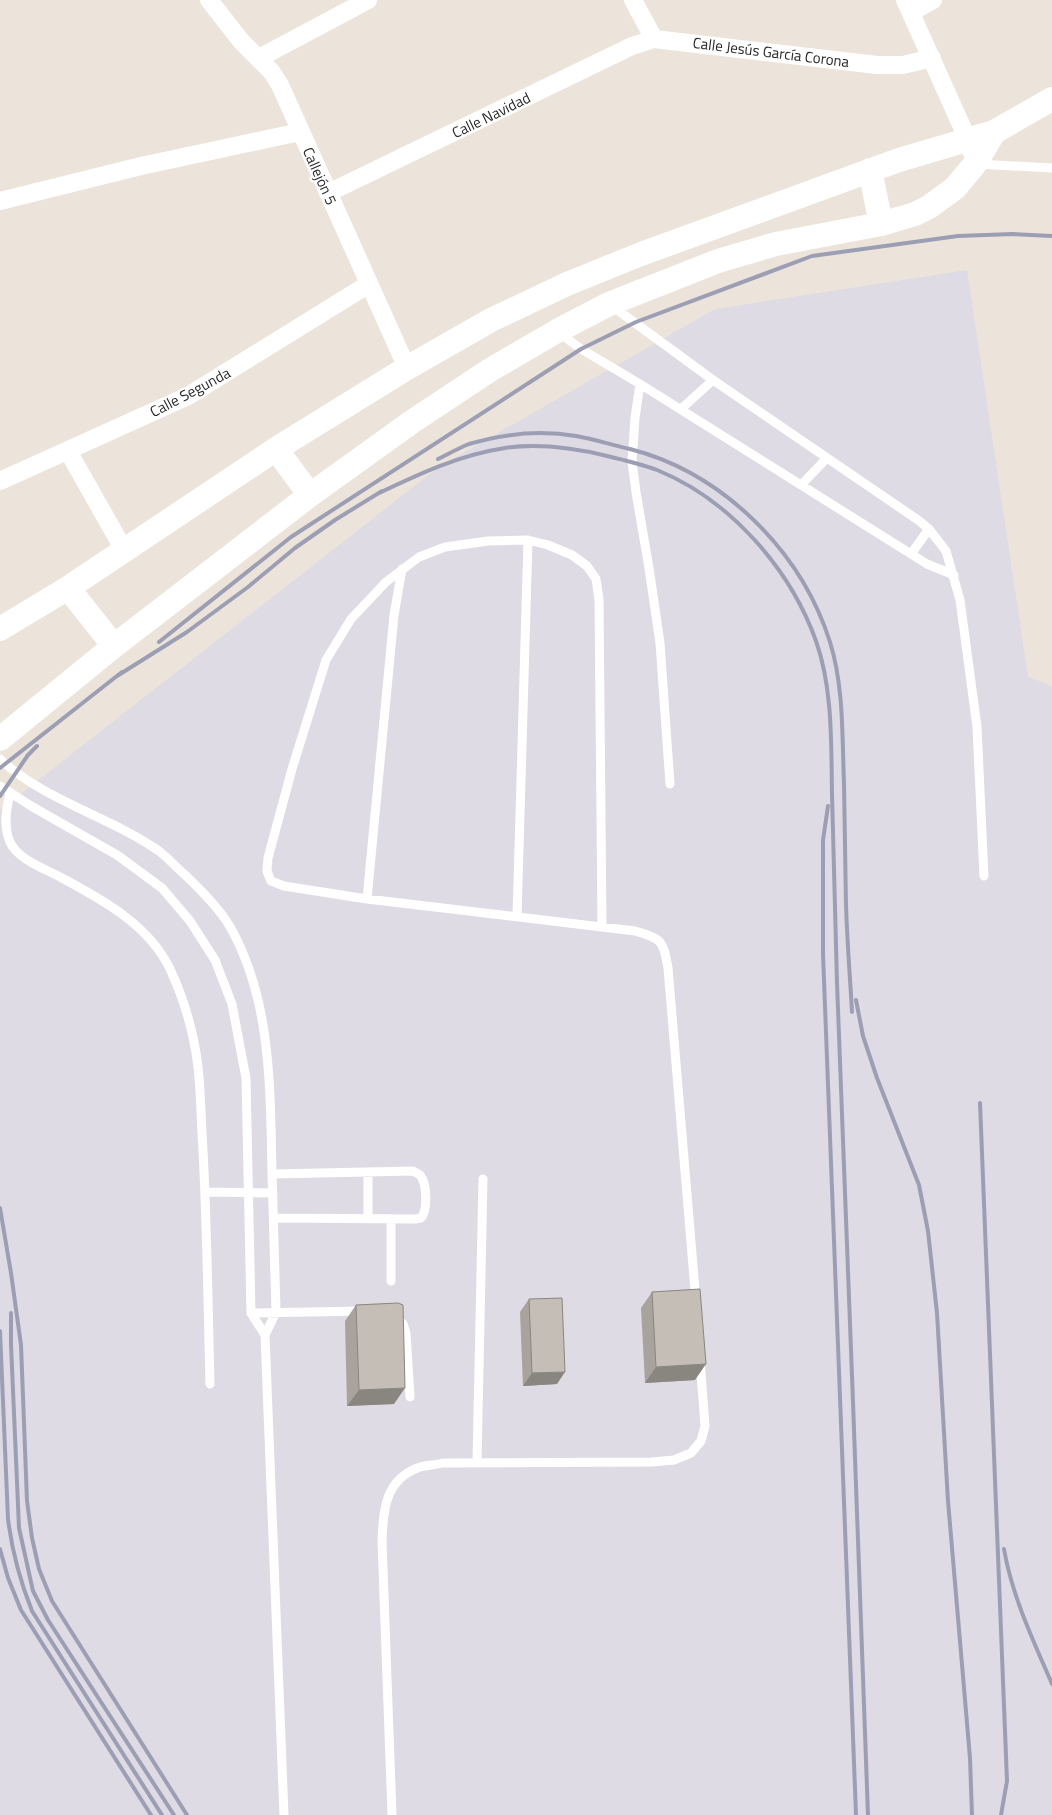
<svg xmlns="http://www.w3.org/2000/svg" width="1052" height="1815" viewBox="0 0 1052 1815" font-family="'Titillium Web',sans-serif">
<style>
.industrial{fill:#dedbe4}
.lines{fill:none;stroke-linecap:round;stroke-linejoin:round}
.service{stroke:#fff;stroke-width:9}
.minor{stroke:#fff;stroke-width:18}
.secondary{stroke:#fff;stroke-width:24}
.rail{stroke:#9c9fb4;stroke-width:4}
.wall{fill:#a9a39d}
.shaded-wall{fill:#89857f}
.building{fill:#c4beb6;stroke:#89857f}
.labels{text-anchor:middle;dominant-baseline:central;stroke-width:4.5;stroke-linejoin:round;paint-order:stroke}
.street-label{font-size:15px;fill:#292929;stroke:#fff}
</style>
<rect width="100%" height="100%" fill="#ece4da"/>
<path class="industrial" d="M967,270l61,406 24,11v1128h-1052v-1005l440,-344 275,-157z"/>
<g class="lines">
<path class="service" d="M977,164l75,4
M612,306l101,74 205,140 11,9 17,22 14,49 17,127 7,149
M558,332l23,17 59,35 271,170 16,10 27,11
M640,384l-5,34 -3,44 4,30 13,76 11,75 10,141
M681,409l32,-29
M801,485l26,-27
M911,554l18,-25
M0,759c45,42 109,57 159,92 9,7 17,16 25,23 16,15 34,33 45,51 43,74 41,164 43,247 1,46 3,93 4,140l-11,23 19,480
M0,786l31,20 86,49 45,33 28,33 25,39 17,44 14,74 5,235 14,22
M10,794c-4,15 -7,32 0,48 8,18 36,27 52,36 41,22 87,47 108,91 14,30 24,65 28,98 3,27 3,55 5,83 4,77 5,156 7,234
M367,899l27,-284 8,-46
M517,917l11,-377
M602,927l-3,-327 -3,-21 -9,-13 -15,-11 -24,-10 -20,-5 -40,1 -43,6 -26,10 -33,25 -35,37 -25,41 -34,109 -24,89 -1,13 4,10 13,5 83,13 268,32c28,8 28,10 33,37l28,334
M368,1173v45
M272,1174l141,-3c3,2 5,2 7,4 7,8 8,35 1,43l-6,1 -141,-1
M205,1192l68,1
M391,1219v62
M251,1313l112,-2
M395,1316l8,8 3,9 4,64
M477,1462l6,-283
M392,1815l-10,-274c1,-31 3,-62 38,-74 7,-2 15,-2 23,-4l209,-1 22,-2 17,-7 10,-12 4,-15 -5,-66"/>
<path class="minor" d="M209,0l32,41 30,30 9,14 127,283
M633,0l21,39 223,26h26l29,-7
M905,0l63,140 3,11
M911,12l22,-12
M259,58l109,-58
M328,193l304,-147 22,-7
M0,201l141,-35 159,-34
M68,451l56,99
M0,481l188,-85 181,-112"/>
<path class="secondary" d="M870,170l11,54
M276,449l34,46
M68,588l46,58
M0,629l68,-41 208,-139 131,-81 84,-48 76,-36 74,-30 258,-94 95,-28 58,-33
M0,739l114,-93 196,-151 103,-74 77,-51 67,-39 52,-27 109,-43 58,-17 105,-20 34,-10 14,-7 26,-19 20,-24 19,-32"/>
<path class="rail" d="M438,459c10,-5 21,-11 31,-15 34,-10 72,-14 107,-8 18,3 36,9 54,13 93,24 171,102 200,193 14,45 12,95 14,141 1,41 1,81 2,121 1,36 4,72 6,108
M377,494c42,-20 82,-39 128,-46 35,-5 69,0 102,8 17,4 34,8 50,14 72,29 133,98 159,171 17,48 15,103 16,153 2,63 3,126 5,189 11,277 21,555 31,832
M159,642l132,-105 290,-188 55,-27 176,-66 146,-20 55,-2 39,2
M117,676l70,-44 61,-45 47,-39 40,-28 47,-29
M0,768l122,-96
M0,796l28,-41 9,-9
M828,806l-5,34v114l33,861
M856,1000l7,36 14,42 42,107 9,46 9,82 11,188 22,257 2,57
M980,1103l27,678 -6,34
M0,1208l11,65 10,72 6,156 5,37 7,31 13,32 135,214
M11,1313v31l8,184 14,63 15,29 126,195
M0,1331l8,188c4,32 12,62 24,92l130,204
M0,1549l8,29 13,32 130,205
M1004,1549c8,47 29,91 48,135"/>
</g>
<path class="wall" d="M652,1292l43,88 -50,3 -4,-75z
M529,1299l28,85 -34,2 -3,-74z
M356,1305l38,99 -47,2 -2,-85z"/>
<path class="shaded-wall" d="M706,1364l-11,16 -50,3 11,-16z
M565,1372l-8,12 -34,2 9,-13z
M405,1388l-11,16 -47,2 12,-16z"/>
<path class="building" d="M700,1289l6,75 -50,3 -4,-75z
M562,1298l3,74 -33,1 -3,-74z
M398,1303l5,2 2,83 -46,2 -3,-85z"/>
<g class="labels">
<g class="street-label">
<text transform="translate(771 52) rotate(7)">Calle Jesús García Corona</text>
<text transform="translate(491 115) rotate(-26)">Calle Navidad</text>
<text transform="translate(320 176) rotate(66)">Callejón 5</text>
<text transform="translate(190 392) rotate(-28)">Calle Segunda</text>
</g>
</g>
</svg>
